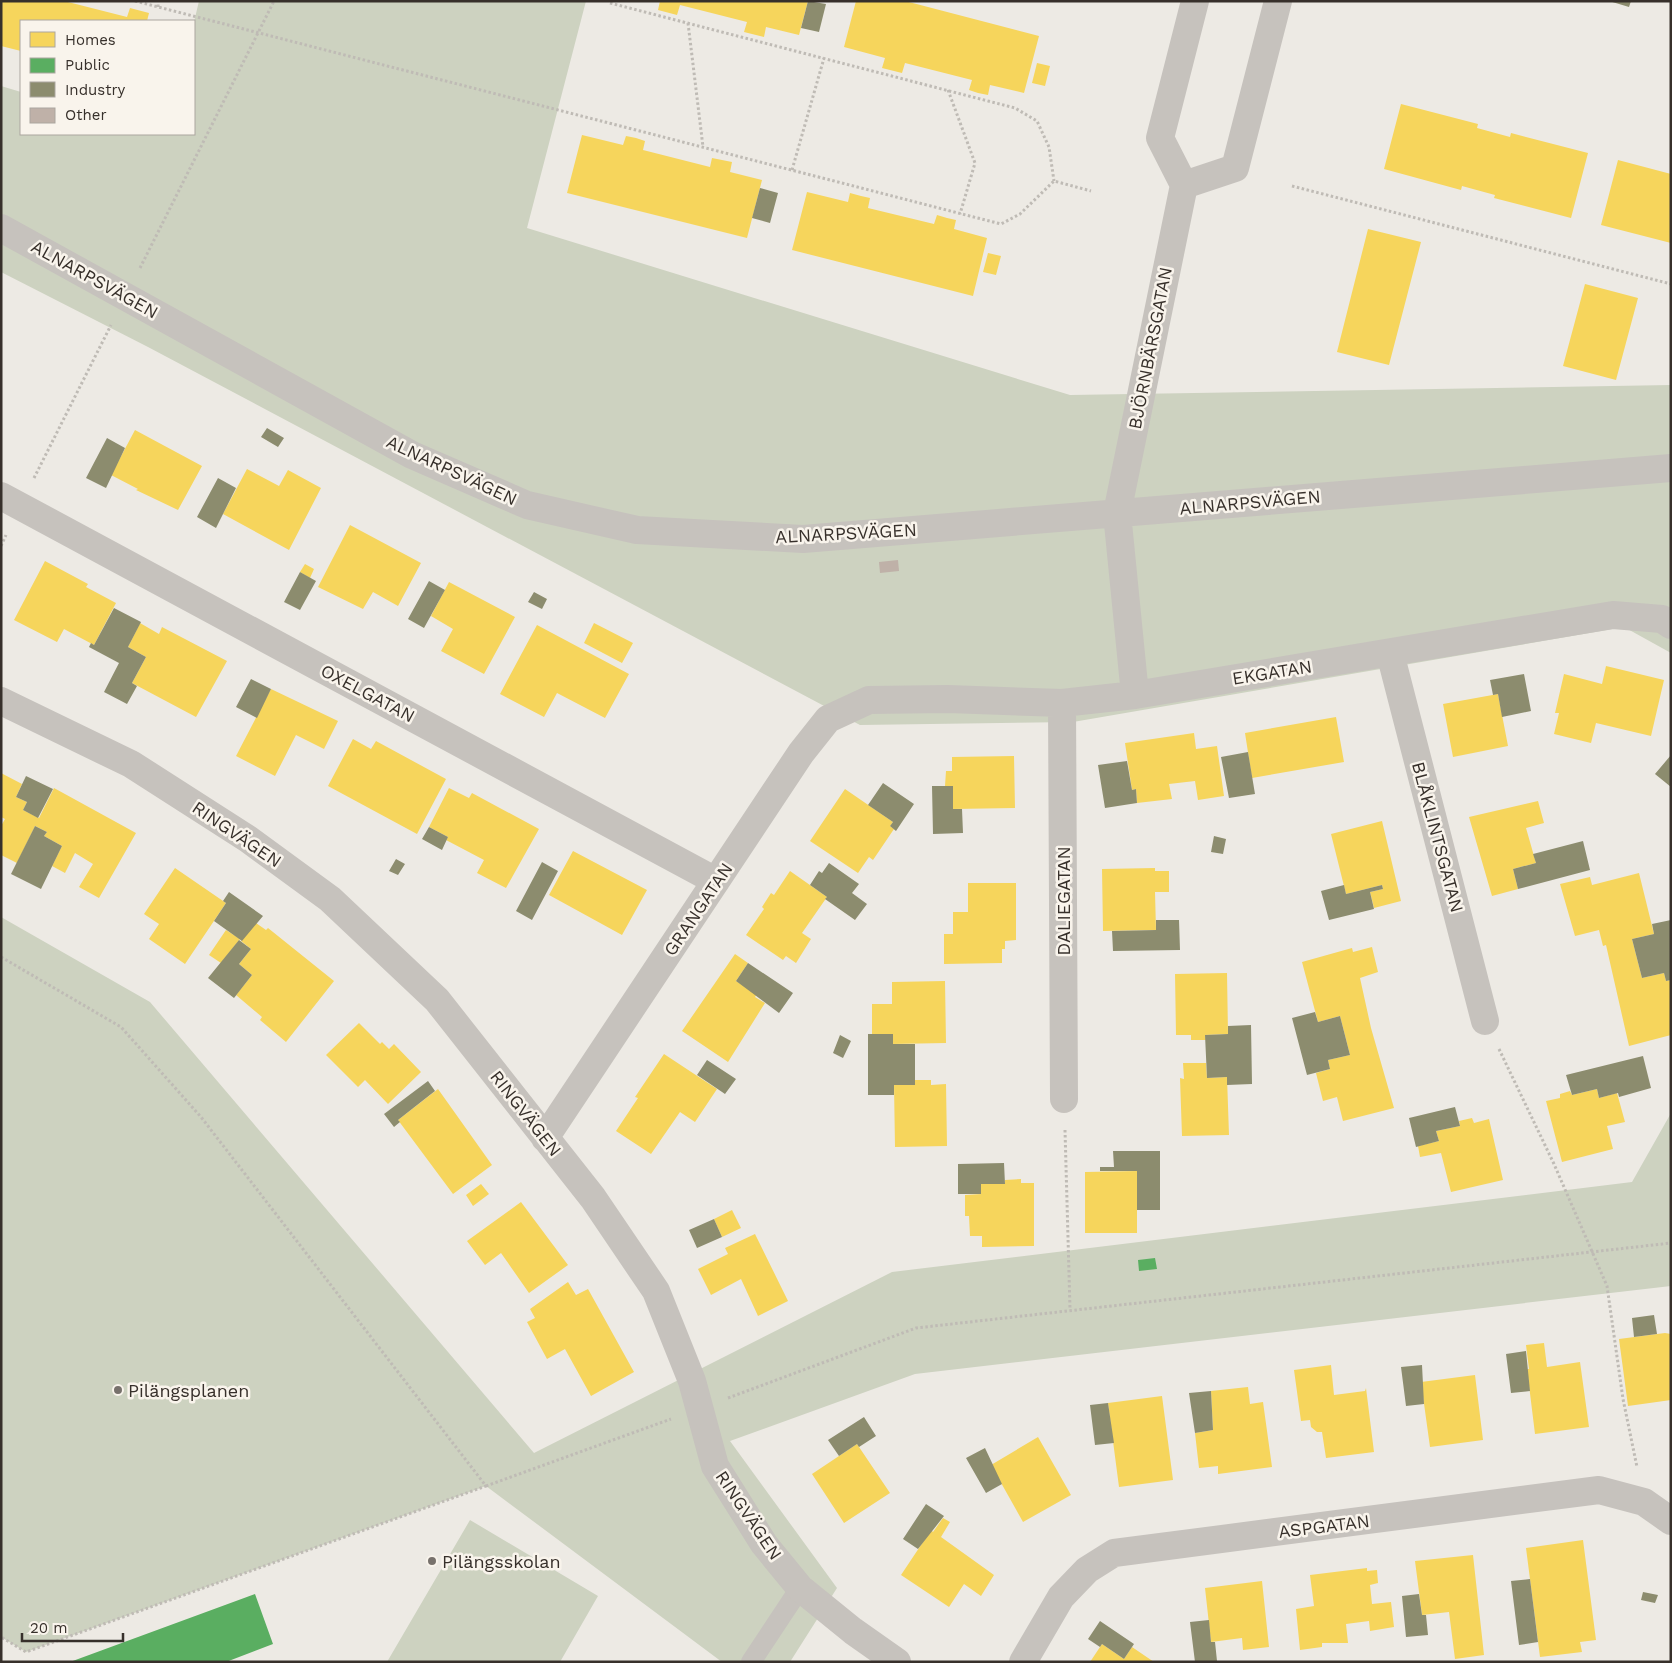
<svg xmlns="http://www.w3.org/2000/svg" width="1672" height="1663" viewBox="0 0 1672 1663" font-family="'Work Sans',sans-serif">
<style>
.green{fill:#cdd2c0}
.homes{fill:#f6d55c}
.public{fill:#5aae61}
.industry{fill:#8c8c6e}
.building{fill:#bfb1a8}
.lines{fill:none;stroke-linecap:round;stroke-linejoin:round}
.path{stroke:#bfbbb5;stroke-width:3;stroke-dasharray:2.5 2.5;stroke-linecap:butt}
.service{stroke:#c6c2bd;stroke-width:20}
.minor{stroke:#c6c2bd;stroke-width:28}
.poi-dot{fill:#77716c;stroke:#f9f4ec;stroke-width:2}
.labels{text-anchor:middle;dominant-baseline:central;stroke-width:5;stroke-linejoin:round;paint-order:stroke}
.street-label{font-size:18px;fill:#37302b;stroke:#f9f4ec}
.poi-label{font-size:18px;fill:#37302b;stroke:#f9f4ec;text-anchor:start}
</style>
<rect width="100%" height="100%" fill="#edeae4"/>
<path class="green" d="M199,1h387l-59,227 543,167 601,-10v268l-47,-26 -551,95 -213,3 -712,-378 -147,-75v-186l20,6v42h173v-112z
M1,917l149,85 384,451 358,-181 740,-90 39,-69v173l-756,88 -185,67 107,147 -47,74h-68l-236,-176 -460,166 -25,-15z
M470,1520l128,76 -38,66h-173z"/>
<path class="homes" d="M1,1h63l63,16 3,-9 19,5 -2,8h-126v30l-20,-5z
M660,1h148l-9,34 -33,-8 -2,10 -20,-5 3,-10 -67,-17 -3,10 -19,-5z
M856,1h49l134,35 -15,57 -34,-8 -2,10 -10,-2 -9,-3 3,-10 -67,-17 -3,10 -20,-5 3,-10 -41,-11z
M1037,63l13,3 -5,20 -13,-3z
M1401,104l77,20 -1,4 33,9 1,-4 77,20 -17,65 -77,-20 1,-3 -33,-9 -1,4 -77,-21z
M582,135l41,10 3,-9 10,2 9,3 -2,9 67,17 2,-9 20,4 -2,10 32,8 -15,58 -180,-45z
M1618,160l53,14v69l-70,-18z
M807,192l41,10 2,-9 11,3 9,2 -2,10 66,16 3,-9 10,3 9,2 -2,9 33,9 -14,58 -181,-46z
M1368,229l53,13 -32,123 -52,-13z
M988,253l13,3 -5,19 -13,-3z
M1585,284l53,14 -22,82 -53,-14z
M135,430l67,36 -24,44 -42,-20 2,-1 -27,-14z
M247,469l32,17 9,-16 33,18 -32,62 -66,-36z
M350,525l71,38 -23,43 -25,-14 -10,17 -45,-22z
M45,561l43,23 -2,3 30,16 -22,42 -30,-16 -7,13 -43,-22z
M305,564l9,5 -4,9 -10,-6z
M449,582l66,35 -31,57 -43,-23 12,-22 -22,-13z
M140,623l19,11 3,-7 65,34 -31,56 -64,-34 14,-26 -18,-10z
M594,623l39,20 -11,20 -38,-20z
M537,625l92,49 -24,44 -48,-25 -13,24 -44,-23z
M1606,666l58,14 -13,56 -55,-13 -5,20 -37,-9 5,-21h-4l9,-39 38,10z
M271,689l67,32 -14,28 -28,-14 -21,41 -39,-20z
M1498,694l10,52 -55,11 -10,-53z
M1336,717l8,45 -92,16 -7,-45z
M1194,733l2,16 21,-3 7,50 -26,4 -3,-19 -26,3 3,15 -35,4 -1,-14 -4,1 -7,-47z
M353,739l18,10 5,-8 70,38 -29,55 -89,-48z
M1014,756l1,52 -62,1v-23h-8l1,-15h6v-14z
M1,773l21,11 -6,13 11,5 -4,8 16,8 15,-30 82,45 -37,65 -20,-11 14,-23 -18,-11 -10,20 -13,-7 10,-20 -18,-10 3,-4 -12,-6 -18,37 -16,-8v-29l4,-7 -4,-2z
M449,788l20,10 3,-5 67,36 -33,59 -29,-15 7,-13 -38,-20 2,-3 -19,-10z
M845,789l48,33 -3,4 4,3 -21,31 -4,-3 -11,16 -48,-32z
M1538,801l6,22 -18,5 10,35 -23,6 5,20 -26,7 -23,-79z
M1382,821l19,80 -27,7 -4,-16 13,-3 -1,-4 -36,9 -15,-60z
M573,851l74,39 -25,45 -73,-40z
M175,868l51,35 -41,61 -36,-25 10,-15 -15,-10z
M1155,868v3h14v21h-14l1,38 -53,1 -1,-62z
M790,871l37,26 -25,36 9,6 -15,24 -10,-7 -3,4 -37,-25 18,-26 -2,-2 9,-14 3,2z
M1639,873l15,61 -22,5 10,39 22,-5 2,8 5,-1v55l-42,11 -23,-101 -3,1 -4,-16 -24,6 -15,-52 30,-7 2,8z
M968,883h48v57l-11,1v8h-3v14l-58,1v-30h9v-22h15z
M256,923l10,7 2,-2 66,53 -48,61 -26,-22 2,-3 -26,-22 16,-20 -13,-11 12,-15 -10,-8z
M226,930l14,9 -19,24 -12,-8z
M1372,947l6,25 -18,6 11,50 23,80 -51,13 -6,-24 -14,4 -7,-28 14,-4 -2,-9 22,-5 -10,-39 -22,6 -16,-60 50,-14 1,4z
M735,954l13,9 -12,18 21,13 -2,3 10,6 -37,59 -46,-31z
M1227,973l1,61 -23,1 1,5h-15v-5h-15l-1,-61z
M945,981l1,62 -53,1v-10h-21v-30h20v-22z
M359,1023l21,21 2,-2 7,7 5,-5 27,28 -33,32 -23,-24 -7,7 -32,-32z
M664,1054l53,35 -22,33 -15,-10 -29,42 -35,-23 22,-33 -3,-1z
M1183,1063h23l1,15 20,-1 2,58 -47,1 -2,-58 4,1z
M915,1080h16v5l15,-1 1,62 -52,1 -1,-62h21z
M438,1089l54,76 -39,29 -55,-74z
M1597,1089l2,9 18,-5 8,29 -18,4 6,23 -51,13 -16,-61 14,-3v-4l10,-3 2,4z
M1472,1118l2,5 15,-4 14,61 -52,12 -10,-39 -21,4 -2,-11 21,-5 -3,-10 24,-5 -1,-5z
M1137,1171v62h-52v-61z
M1021,1179v4h13v63l-52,1v-11h-12l-1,-20h-4v-21l16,-1v-10h24v-4z
M481,1184l8,10 -16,12 -7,-11z
M521,1202l47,63 -39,28 -28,-40 -16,12 -18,-24z
M732,1210l9,18 -19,9 -8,-18z
M755,1234l33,67 -30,15 -17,-37 -30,16 -13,-26 30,-15 -3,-6z
M568,1282l8,13 12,-6 46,83 -43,24 -26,-47 -18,10 -20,-37 8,-4 -5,-9z
M1665,1333l6,1v66l-43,6 -9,-67z
M1544,1343l3,24 33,-5 9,65 -54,7 -8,-65h2l-3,-24z
M1331,1365l3,30 31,-4 1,-3 8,64 -48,6 -4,-26h-5l-6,-5 -1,-7 -9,1 -7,-51z
M1475,1375l8,65 -53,7 -9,-65z
M1248,1387l2,17 13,-2 9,65 -54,7v-8l-19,2 -4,-35 18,-3 -2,-39z
M1162,1396l11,84 -54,7 -11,-84z
M1038,1437l33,58 -48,27 -32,-57z
M857,1444l33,49 -46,30 -32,-49z
M943,1518l7,4 -9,15 53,38 -13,21 -17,-12 -15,23 -48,-32 30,-45 2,2z
M1583,1540l13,100 -16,2 2,10 -42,5 -14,-109z
M1473,1555l11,100 -29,4 -6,-47 -27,3 -7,-54z
M1367,1568v3l10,-1 1,13 -8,2 2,19 19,-2 3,25 -24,4 -1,-10 -23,3 2,19h-26v4l-22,3 -4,-41 18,-3 -4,-31z
M1262,1581l7,66 -26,3 -1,-12 -31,4 -6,-54z
M1102,1644l22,15 8,-12 22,15h-64z"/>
<path class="public" d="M1155,1258l2,11 -18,2 -1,-11z
M255,1594l18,50 -47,18h-156z"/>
<path class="industry" d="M808,1l18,3 -7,28 -18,-4z
M1609,1h22l-2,6z
M760,188l18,5 -8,30 -18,-5z
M267,428l17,10 -6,9 -17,-10z
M107,438l18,10 -19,40 -20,-10z
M218,478l18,10 -20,40 -19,-11z
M300,572l16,9 -16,29 -16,-8z
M429,581l16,9 -21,38 -16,-9z
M534,592l13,7 -5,10 -14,-7z
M114,608l27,14 -13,25 18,10 -14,26 5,3 -10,18 -23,-12 15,-29 -30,-16 2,-4 3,2z
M1524,674l7,37 -29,6 -4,-23 -5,1 -3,-15z
M251,679l20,10 -14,29 -21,-11z
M1248,752l7,42 -26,4 -8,-41z
M1671,755v32l-16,-13z
M1127,761l5,29 4,-1 1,14 -32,5 -7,-43z
M26,776l27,13 -15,29 -15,-8 4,-8 -11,-5z
M883,783l31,21 -18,27 -6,-5 3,-4 -25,-17z
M932,786h21v23h9l1,24 -30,1z
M35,826l12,6 -3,4 18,10 -21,43 -30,-15z
M429,827l19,10 -6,13 -20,-11z
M1214,836l12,3 -3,15 -12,-2z
M1583,841l7,29 -72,19 -5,-20 23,-6 -3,-9z
M396,859l9,5 -7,11 -9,-4z
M542,862l16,9 -26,49 -16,-9z
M829,863l30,21 -7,9 15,11 -12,16 -30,-21 2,-2 -17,-12 9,-14 3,2z
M1344,885l2,9 36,-9 1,4 -13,3 4,17 -45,11 -8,-29z
M229,892l34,24 -21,25 -28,-20 12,-18 -3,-2z
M1156,920h23l1,30 -67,1 -1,-20 44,-1z
M1671,920v60l-5,1 -2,-8 -22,5 -10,-39 22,-5 -2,-10z
M239,940l12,9 -12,15 13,11 -18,23 -26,-20z
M748,963l45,30 -14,20 -43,-32z
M1315,1012l3,10 22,-6 10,39 -22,5 2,9 -23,6 -15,-57z
M1251,1025l1,59 -25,1v-8l-20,1 -2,-43 23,-1v-8z
M868,1034h25v10h22v41h-21v10h-26z
M840,1035l11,6 -8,17 -10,-5z
M1643,1056l8,32 -32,9 -1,-4 -19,5 -2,-9 -25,6 -6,-20z
M707,1060l29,19 -11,15 -28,-19z
M428,1081l7,10 -37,29 2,2 -6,5 -10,-13z
M1455,1107l5,19 -24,5 3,10 -23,6 -7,-29z
M1113,1151h47v59h-23v-39h-37v-4h14z
M1004,1163l1,21h-24v10h-23v-30z
M714,1219l8,18 -25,11 -8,-18z
M1654,1315l3,19 -23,3 -2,-19z
M1526,1351l4,40 -19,2 -5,-39z
M1422,1365l2,39 -18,2 -5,-39z
M1211,1391l2,39 -18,3 -6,-40z
M1108,1403l6,40 -19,2 -5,-40z
M864,1417l12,19 -17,11 -2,-3 -18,12 -11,-16z
M985,1448l17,36 -16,9 -20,-35z
M926,1504l18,12 -26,33 -15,-10z
M1530,1579l8,63 -19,3 -8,-64z
M1643,1592l15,3 -3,8 -14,-3z
M1419,1594l3,21h4l2,20 -22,2 -4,-41z
M1209,1620l2,22h4l2,19 -22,1 -5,-40z
M1100,1621l34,23 -10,15 -22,-15 -2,3 -12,-8z"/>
<path class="building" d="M898,560l1,11 -19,2 -1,-11z"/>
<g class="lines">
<path class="path" d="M135,1l866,223 19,-10 34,-33 37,10
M610,3l405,105 22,13 12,26 5,34
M158,7v-6
M688,23l15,124
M948,90l27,73 -15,51
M792,170l32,-112
M1292,186l379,98
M140,268l134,-267
M34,478l77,-153
M1,546l5,-11
M1,957l120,70 80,90 285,369 -460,166 -25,-15
M1499,1049l55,115 53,122 16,113 14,68
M1065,1130l5,179
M728,1398l188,-70 755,-85
M486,1486l185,-67"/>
<path class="service" d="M751,1662l49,-74"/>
<path class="minor" d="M1184,185l51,-17 43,-167
M1,228l411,227 115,50 110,25 166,9 868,-71
M1,496l715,385
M1390,653l95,368
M1135,695l-18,-182 67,-328 -24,-47 35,-137
M1,701l130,63 117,75 82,60 107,101 156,198 63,93 36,90 23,85 49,78 36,44 53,43 44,31
M1062,703l2,396
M545,1138l256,-385 27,-34 41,-19 79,-1 114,4 73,-8 478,-80 49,4 9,6
M1023,1662l38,-65 26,-27 27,-17 485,-63 45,12 27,19"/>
</g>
<g class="poi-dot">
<circle cx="118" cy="1390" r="5"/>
<circle cx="432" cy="1561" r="5"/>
</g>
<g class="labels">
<g class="street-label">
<text transform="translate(95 279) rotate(29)">ALNARPSVÄGEN</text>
<text transform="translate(1150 348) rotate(-79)">BJÖRNBÄRSGATAN</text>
<text transform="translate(452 470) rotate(25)">ALNARPSVÄGEN</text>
<text transform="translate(1250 502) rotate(-5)">ALNARPSVÄGEN</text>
<text transform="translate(846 533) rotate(-3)">ALNARPSVÄGEN</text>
<text transform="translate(1272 672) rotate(-9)">EKGATAN</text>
<text transform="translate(368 693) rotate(28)">OXELGATAN</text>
<text transform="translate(237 834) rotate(34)">RINGVÄGEN</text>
<text transform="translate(1438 837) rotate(75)">BLÅKLINTSGATAN</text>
<text transform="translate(1063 901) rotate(-90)">DALIEGATAN</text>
<text transform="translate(698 909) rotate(-56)">GRANGATAN</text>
<text transform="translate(526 1113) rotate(52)">RINGVÄGEN</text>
<text transform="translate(749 1515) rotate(56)">RINGVÄGEN</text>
<text transform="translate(1324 1526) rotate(-7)">ASPGATAN</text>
</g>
<g class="poi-label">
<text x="128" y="1390">Pilängsplanen</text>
<text x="442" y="1561">Pilängsskolan</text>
</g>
</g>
<rect width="1672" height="1663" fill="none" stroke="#37302b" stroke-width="5"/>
<rect x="20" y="20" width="175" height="115" fill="#f9f4ec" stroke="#aba69f"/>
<rect x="30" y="32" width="25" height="15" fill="#f6d55c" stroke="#aba69f"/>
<text x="65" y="45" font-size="15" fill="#37302b">Homes</text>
<rect x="30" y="58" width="25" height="15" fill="#5aae61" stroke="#aba69f"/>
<text x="65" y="70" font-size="15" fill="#37302b">Public</text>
<rect x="30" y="82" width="25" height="15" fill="#8c8c6e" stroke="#aba69f"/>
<text x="65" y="95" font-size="15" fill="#37302b">Industry</text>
<rect x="30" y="108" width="25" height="15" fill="#bfb1a8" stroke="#aba69f"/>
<text x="65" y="120" font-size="15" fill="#37302b">Other</text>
<path d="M22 1633v8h101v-8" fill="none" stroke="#37302b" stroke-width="2.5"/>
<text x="30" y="1633" font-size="15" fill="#37302b" stroke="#f9f4ec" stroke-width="4" paint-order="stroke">20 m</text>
</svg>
